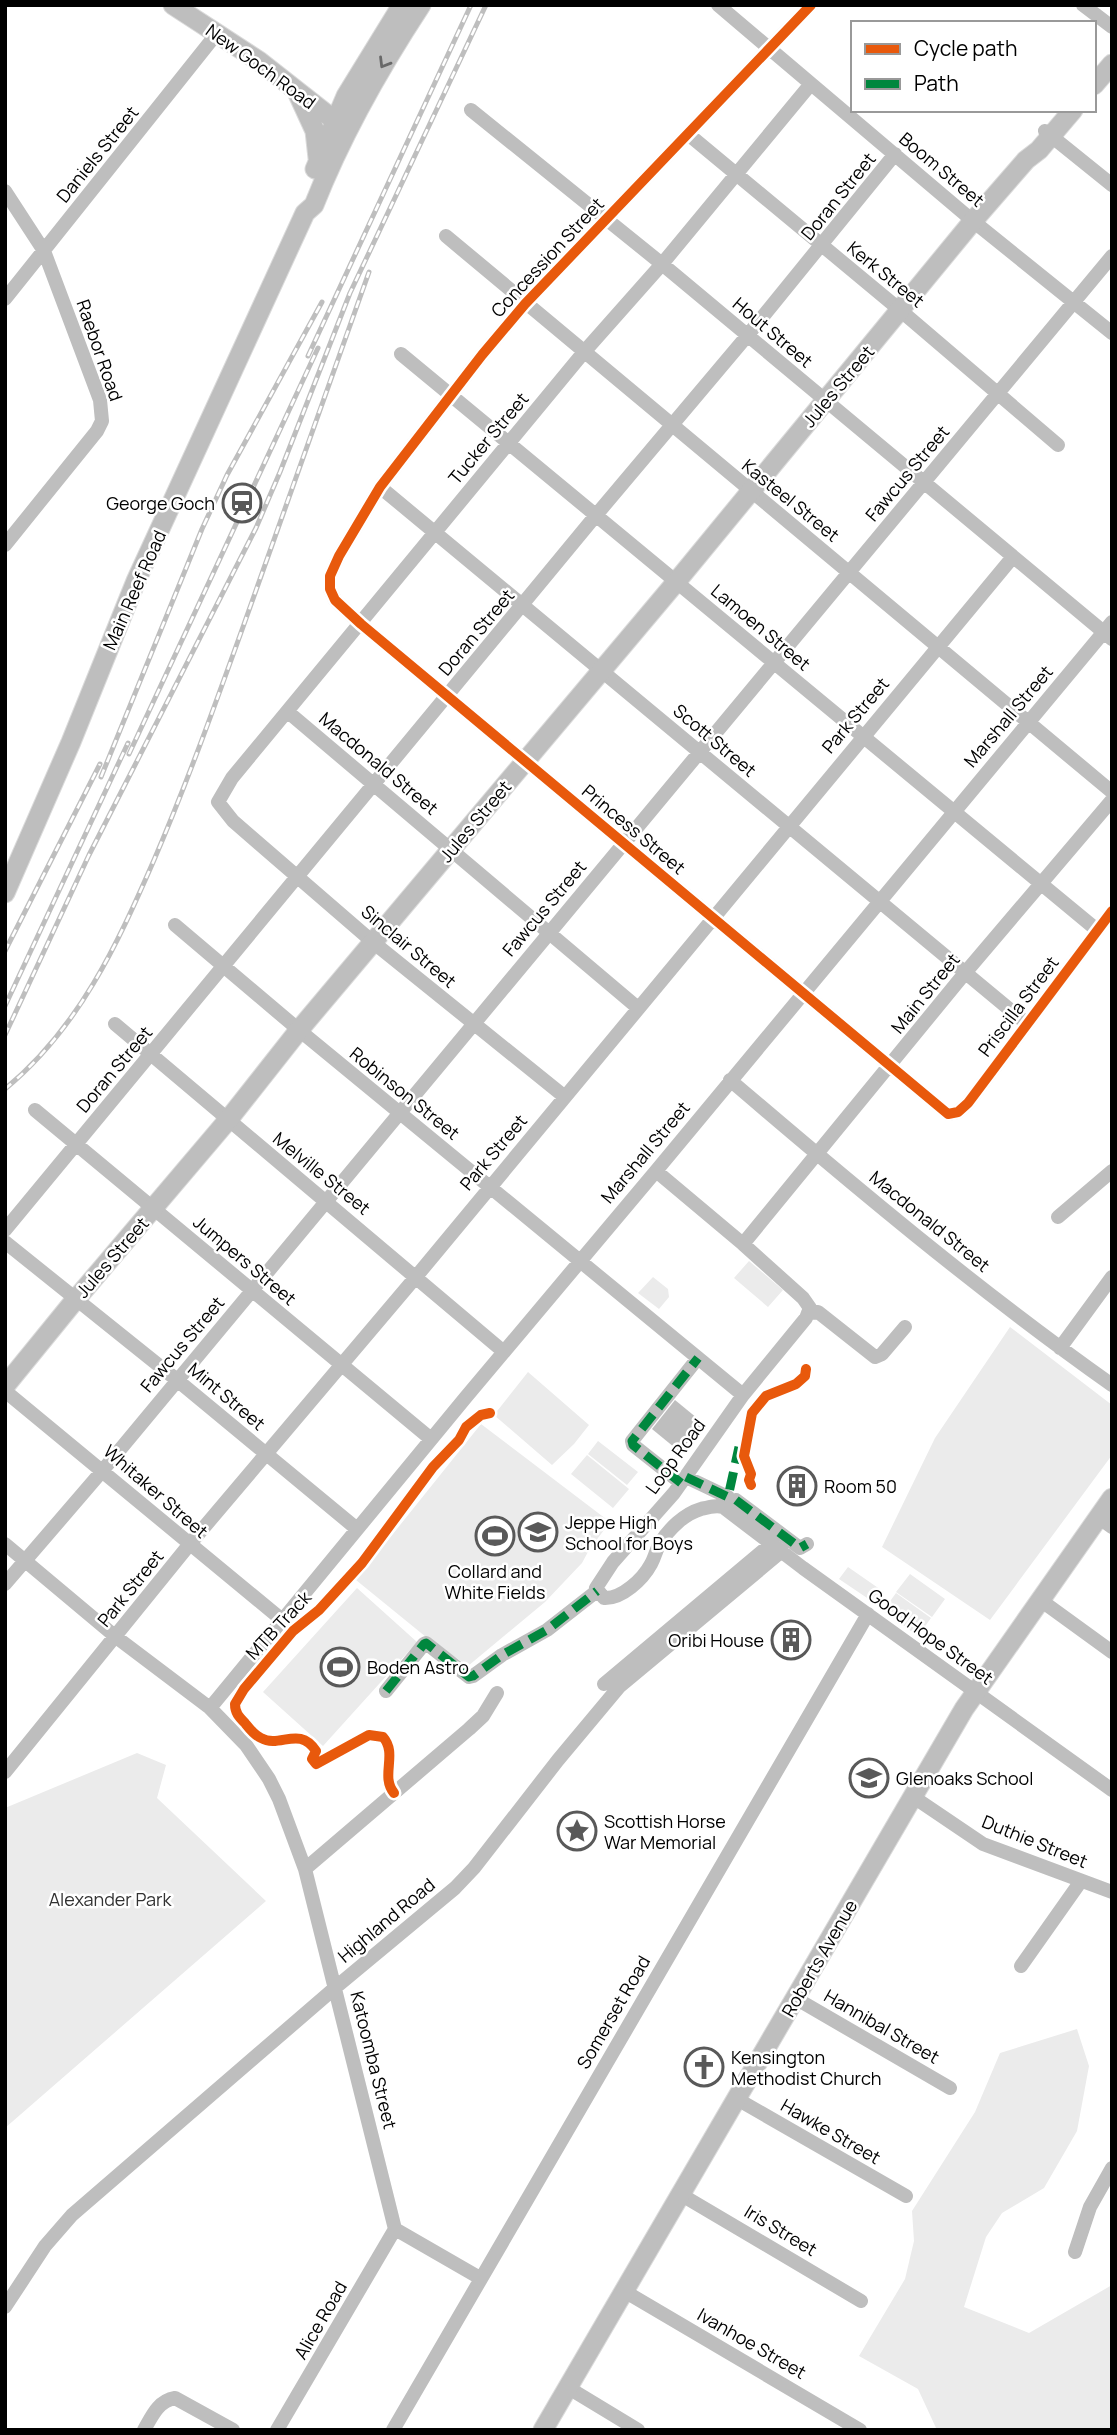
<svg xmlns="http://www.w3.org/2000/svg" width="1117" height="2435" viewBox="0 0 1117 2435" font-family="Manrope,sans-serif">
<style>
.green{fill:#ebebeb}
.water{fill:#bebebe}
.lines{fill:none;stroke-linecap:round;stroke-linejoin:round}
.major-casing{stroke:#dbdbdb;stroke-width:21}
.minor{stroke:#bebebe;stroke-width:14}
.major{stroke:#bebebe;stroke-width:19}
.rail-casing{stroke:#bebebe;stroke-width:5}
.rail{stroke:#fff;stroke-width:2.5;stroke-dasharray:8;stroke-linecap:butt}
.quiet{stroke:#00873e;stroke-width:9;stroke-dasharray:18 9;stroke-linecap:butt}
.cycleway-casing{stroke:#fff;stroke-width:15}
.cycleway{stroke:#e8590c;stroke-width:10}
.oneway{stroke:#686868}
.labels{text-anchor:middle;dominant-baseline:central;stroke-width:5;stroke-linejoin:round;paint-order:stroke}
.street-label{font-size:18px;fill:#000;stroke:#fff}
.poi-label{font-size:18px;fill:#000;stroke:#fff;text-anchor:start}
.park-label{font-size:18px;fill:#323232;stroke:#fff}
</style>
<rect width="100%" height="100%" fill="#fff"/>
<path class="green" d="M749,1261l34,29 -15,17 -34,-29z
M653,1277l15,12 1,8 -10,12 -21,-16z
M1010,1327l102,78v50l-122,165 -108,-73 53,-109z
M528,1372l61,53 -15,19 -22,21 -58,-50z
M481,1424l129,98 -21,28 -7,13 -37,39 -77,64 -42,-29 -70,-57z
M598,1441l40,31 -11,13 -39,-31z
M587,1455l42,34 -16,19 -42,-34z
M848,1567l36,25 -8,12 -37,-25z
M910,1574l35,25 -13,18 -36,-25z
M357,1588l60,54 -94,104 -60,-54z
M896,1593l35,25 -13,18 -35,-25z
M137,1753l29,12 -9,33 109,103 -261,227v-320z
M1077,2029l12,37 -12,65 -33,57 -42,25 -16,24 -22,70 65,26 83,-48v145h-175l-19,-41 -59,-33 46,-77 9,-38 -2,-30 63,-99 25,-59z"/>
<path class="water" d="M675,1400l28,23 -23,29 -28,-23z"/>
<g class="lines">
<defs>
<path id="major" d="M173,5l86,56 84,66
M1094,85l18,-21
M298,94l17,37 3,27
M315,169l31,-73 56,-91
M5,893l66,-151 65,-161 169,-368 9,-8c28,-71 65,-136 107,-200
M5,1386l66,-81 157,-185 71,-90 378,-449 296,-360 53,-61 13,-10 34,-40
M543,2430l421,-721 148,-211"/>
</defs>
<use href="#major" class="major-casing"/>
<path class="minor" d="M718,5l255,216 139,112
M811,5l-286,299 -43,51 -102,132 -41,69 -9,20v13l5,11 26,24 587,490 10,-2 10,-9 144,-192
M1083,5l29,22
M471,110l191,154 450,375
M1045,131l67,54
M688,134l212,176 158,135
M5,191l39,60 56,149 2,21 -5,10 -92,114
M446,236l666,556
M5,299l213,-267
M401,354l696,576
M380,487l646,536
M288,712l350,296
M175,925l124,105 444,365
M115,1024l389,328
M730,1080c124,106 249,211 382,305
M565,1097l-191,-154 -141,-122 -15,-19 14,-24 352,-426 78,-88 148,-179
M35,1110l396,329
M656,1171l87,73 60,54 7,10 -4,10 -63,77 -69,98 -61,69 -17,26 8,10c18,1 39,-19 47,-34 4,-7 5,-14 9,-21 9,-14 24,-29 41,-34 8,-2 14,-4 22,-2l80,61 309,222
M1058,1217l54,-46
M5,1230l592,-716 150,-178 148,-182
M5,1242l172,138 180,149
M743,1244l222,-271 147,-173
M808,1313l10,-1 57,45 7,-3 23,-27
M1060,1348l52,-71
M5,1391l276,228
M686,1477l42,20
M681,1483l-48,-38 -1,-4 66,-83
M736,1500l64,48 7,-4
M1098,1517l14,10
M5,1544l111,93 94,71 36,37 23,34 10,20 26,70 90,360 85,49
M5,1584l98,-114 1009,-1214
M1039,1599l73,53
M604,1684l167,-140
M386,1691l38,-47 2,-1 43,34 4,-1 29,-21 45,-25 50,-39
M210,1708l256,-311 190,-226 456,-549
M5,1772l184,-227 226,-267 597,-720
M912,1796l71,48 129,48
M305,1869l164,-140 14,-13 14,-23
M1021,1966l60,-85
M795,1998l155,90
M737,2099l169,97
M680,2194l181,107
M1075,2252l15,-45 22,-39
M624,2291l236,139
M5,2307l40,-61 27,-31 264,-228 119,-99 19,-20 84,-108 61,-73 163,-136
M567,2387l71,43
M144,2430c8,-14 14,-29 31,-32l58,32
M277,2430l118,-201
M393,2430l475,-816"/>
<use href="#major" class="major"/>
<defs>
<path id="rail" d="M308,356l163,-351
M129,754l189,-406
M101,777l101,-248 25,-54 95,-173
M5,951l95,-187
M5,1006l123,-263
M5,1035l84,-180 167,-327 24,-56 70,-179 136,-288
M5,1089c74,-61 112,-144 149,-229 33,-77 61,-155 89,-233 42,-119 84,-237 126,-355"/>
</defs>
<use href="#rail" class="rail-casing"/>
<use href="#rail" class="rail"/>
<path class="quiet" d="M686,1477l42,20 11,-50
M681,1483l-48,-38 -1,-4 66,-83
M736,1500l64,48 7,-4
M386,1691l38,-47 2,-1 43,34 4,-1 29,-21 45,-25 50,-39"/>
<defs>
<path id="cycleway" d="M811,5l-286,299 -43,51 -102,132 -41,69 -9,20v13l5,11 26,24 587,490 10,-2 10,-9 144,-192
M751,1485l-2,-5 2,-6 -7,-18 8,-43 14,-17 30,-12 9,-8 1,-7
M394,1793c-14,-17 4,-39 -11,-56l-14,-2 -53,29 -4,-5 4,-8c-17,-26 -36,-2 -55,-13 -7,-3 -12,-10 -16,-15 -6,-6 -10,-10 -10,-19l9,-15 49,-58 26,-21 43,-47 71,-96 26,-27 7,-13 15,-12 9,-2"/>
</defs>
<use href="#cycleway" class="cycleway-casing"/>
<use href="#cycleway" class="cycleway"/>
</g>
<defs><path id="oneway-chevron" d="M-2-3.5L2.5 0L-2 3.5" fill="none" stroke-width="1.6" stroke-linecap="round" stroke-linejoin="round" transform="scale(1.75)"/></defs>
<use class="oneway" href="#oneway-chevron" transform="translate(384 63) rotate(121)"/>
<defs>
<symbol id="station-ring" viewBox="-11 -11 22 22"><circle r="9.5" fill="#fff" stroke="#595959" stroke-width="1.5"/><path d="M-3-6H3Q5-6 5-4V2Q5 4 3 4L4.5 6H3L1.5 4h-3L-3 6H-4.5L-3 4Q-5 4-5 2V-4Q-5-6-3-6ZM-3.5-4v3h7v-3ZM-3.5 1v1.5H-2V1ZM2 1v1.5H3.5V1Z" fill="#595959"/></symbol>
<symbol id="building-ring" viewBox="-11 -11 22 22"><circle r="9.5" fill="#fff" stroke="#595959" stroke-width="1.5"/><path d="M-4-6H4V6H1V3H-1V6H-4ZM-2.5-4.3h1.7v1.8h-1.7ZM.8-4.3h1.7v1.8H.8ZM-2.5-1h1.7V.8h-1.7ZM.8-1h1.7V.8H.8Z" fill="#595959"/></symbol>
<symbol id="school-ring" viewBox="-11 -11 22 22"><circle r="9.5" fill="#fff" stroke="#595959" stroke-width="1.5"/><path d="M0-5L7-2L0 1L-7-2ZM-4 1L0 2.5L4 1V4Q0 6-4 4Z" fill="#595959"/></symbol>
<symbol id="stadium-ring" viewBox="-11 -11 22 22"><circle r="9.5" fill="#fff" stroke="#595959" stroke-width="1.5"/><path d="M0-5a6.5 5 0 1 0 0 10a6.5 5 0 1 0 0-10ZM-3.5-1.8h7v3.6h-7Z" fill="#595959"/></symbol>
<symbol id="sight-ring" viewBox="-11 -11 22 22"><circle r="9.5" fill="#fff" stroke="#595959" stroke-width="1.5"/><path d="M0-6L1.8-2.2L6-1.7L2.9 1.2L3.7 5.4L0 3.3L-3.7 5.4L-2.9 1.2L-6-1.7L-1.8-2.2Z" fill="#595959"/></symbol>
<symbol id="church-ring" viewBox="-11 -11 22 22"><circle r="9.5" fill="#fff" stroke="#595959" stroke-width="1.5"/><path d="M-1.2-6h2.4v3.5h3.3v2.4h-3.3V6h-2.4V-.1h-3.3v-2.4h3.3Z" fill="#595959"/></symbol>
</defs>
<g fill-rule="evenodd">
<use href="#station-ring" x="220" y="481" width="44" height="44"/>
<use href="#building-ring" x="775" y="1464" width="44" height="44"/>
<use href="#school-ring" x="516" y="1510" width="44" height="44"/>
<use href="#stadium-ring" x="473" y="1514" width="44" height="44"/>
<use href="#building-ring" x="769" y="1618" width="44" height="44"/>
<use href="#stadium-ring" x="318" y="1645" width="44" height="44"/>
<use href="#school-ring" x="847" y="1756" width="44" height="44"/>
<use href="#sight-ring" x="555" y="1809" width="44" height="44"/>
<use href="#church-ring" x="682" y="2045" width="44" height="44"/>
</g>
<g class="labels">
<g class="street-label">
<text transform="translate(261 66) rotate(36)">New Goch Road</text>
<text transform="translate(97 154) rotate(-51)">Daniels Street</text>
<text transform="translate(942 169) rotate(40)">Boom Street</text>
<text transform="translate(838 196) rotate(-51)">Doran Street</text>
<text transform="translate(547 257) rotate(-47)">Concession Street</text>
<text transform="translate(886 274) rotate(39)">Kerk Street</text>
<text transform="translate(773 332) rotate(40)">Hout Street</text>
<text transform="translate(100 350) rotate(71)">Raebor Road</text>
<text transform="translate(838 386) rotate(-50)">Jules Street</text>
<text transform="translate(488 438) rotate(-50)">Tucker Street</text>
<text transform="translate(907 473) rotate(-50)">Fawcus Street</text>
<text transform="translate(791 500) rotate(39)">Kasteel Street</text>
<text transform="translate(134 590) rotate(-66)">Main Reef Road</text>
<text transform="translate(761 627) rotate(40)">Lamoen Street</text>
<text transform="translate(476 632) rotate(-50)">Doran Street</text>
<text transform="translate(855 715) rotate(-50)">Park Street</text>
<text transform="translate(1008 716) rotate(-50)">Marshall Street</text>
<text transform="translate(715 740) rotate(40)">Scott Street</text>
<text transform="translate(379 763) rotate(40)">Macdonald Street</text>
<text transform="translate(475 821) rotate(-50)">Jules Street</text>
<text transform="translate(634 829) rotate(40)">Princess Street</text>
<text transform="translate(544 908) rotate(-50)">Fawcus Street</text>
<text transform="translate(409 946) rotate(40)">Sinclair Street</text>
<text transform="translate(925 993) rotate(-51)">Main Street</text>
<text transform="translate(1018 1006) rotate(-53)">Priscilla Street</text>
<text transform="translate(114 1069) rotate(-50)">Doran Street</text>
<text transform="translate(405 1093) rotate(39)">Robinson Street</text>
<text transform="translate(493 1152) rotate(-50)">Park Street</text>
<text transform="translate(645 1152) rotate(-50)">Marshall Street</text>
<text transform="translate(322 1173) rotate(39)">Melville Street</text>
<text transform="translate(930 1221) rotate(39)">Macdonald Street</text>
<text transform="translate(112 1257) rotate(-49)">Jules Street</text>
<text transform="translate(245 1260) rotate(40)">Jumpers Street</text>
<text transform="translate(182 1344) rotate(-50)">Fawcus Street</text>
<text transform="translate(227 1396) rotate(40)">Mint Street</text>
<text transform="translate(675 1456) rotate(-54)">Loop Road</text>
<text transform="translate(156 1491) rotate(41)">Whitaker Street</text>
<text transform="translate(130 1588) rotate(-51)">Park Street</text>
<text transform="translate(278 1625) rotate(-47)">MTB Track</text>
<text transform="translate(931 1636) rotate(36)">Good Hope Street</text>
<text transform="translate(1035 1841) rotate(22)">Duthie Street</text>
<text transform="translate(386 1920) rotate(-40)">Highland Road</text>
<text transform="translate(819 1958) rotate(-60)">Roberts Avenue</text>
<text transform="translate(613 2012) rotate(-60)">Somerset Road</text>
<text transform="translate(882 2026) rotate(30)">Hannibal Street</text>
<text transform="translate(374 2060) rotate(76)">Katoomba Street</text>
<text transform="translate(831 2131) rotate(30)">Hawke Street</text>
<text transform="translate(781 2230) rotate(31)">Iris Street</text>
<text transform="translate(320 2320) rotate(-60)">Alice Road</text>
<text transform="translate(752 2343) rotate(30)">Ivanhoe Street</text>
</g>
<g class="poi-label">
<text x="215" y="503" text-anchor="end">George Goch</text>
<text x="824" y="1486">Room 50</text>
<text x="565" y="1522">Jeppe High<tspan x="565" dy="21">School for Boys</tspan></text>
<text x="495" y="1571" text-anchor="middle">Collard and<tspan x="495" dy="21">White Fields</tspan></text>
<text x="764" y="1640" text-anchor="end">Oribi House</text>
<text x="367" y="1667">Boden Astro</text>
<text x="896" y="1778">Glenoaks School</text>
<text x="604" y="1821">Scottish Horse<tspan x="604" dy="21">War Memorial</tspan></text>
<text x="731" y="2057">Kensington<tspan x="731" dy="21">Methodist Church</tspan></text>
</g>
<g class="park-label">
<text x="110" y="1899">Alexander Park</text>
</g>
</g>
<rect width="1117" height="2435" fill="none" stroke="#000000" stroke-width="14"/>
<rect x="851" y="21" width="245" height="91" fill="#ffffff" stroke="#999999" stroke-width="2"/>
<rect x="865" y="44" width="35" height="10" fill="#e8590c" stroke="#999999" stroke-width="2"/>
<text x="914" y="56" font-size="21" fill="#000000">Cycle path</text>
<rect x="865" y="79" width="35" height="10" fill="#00873e" stroke="#999999" stroke-width="2"/>
<text x="914" y="91" font-size="21" fill="#000000">Path</text>
</svg>
